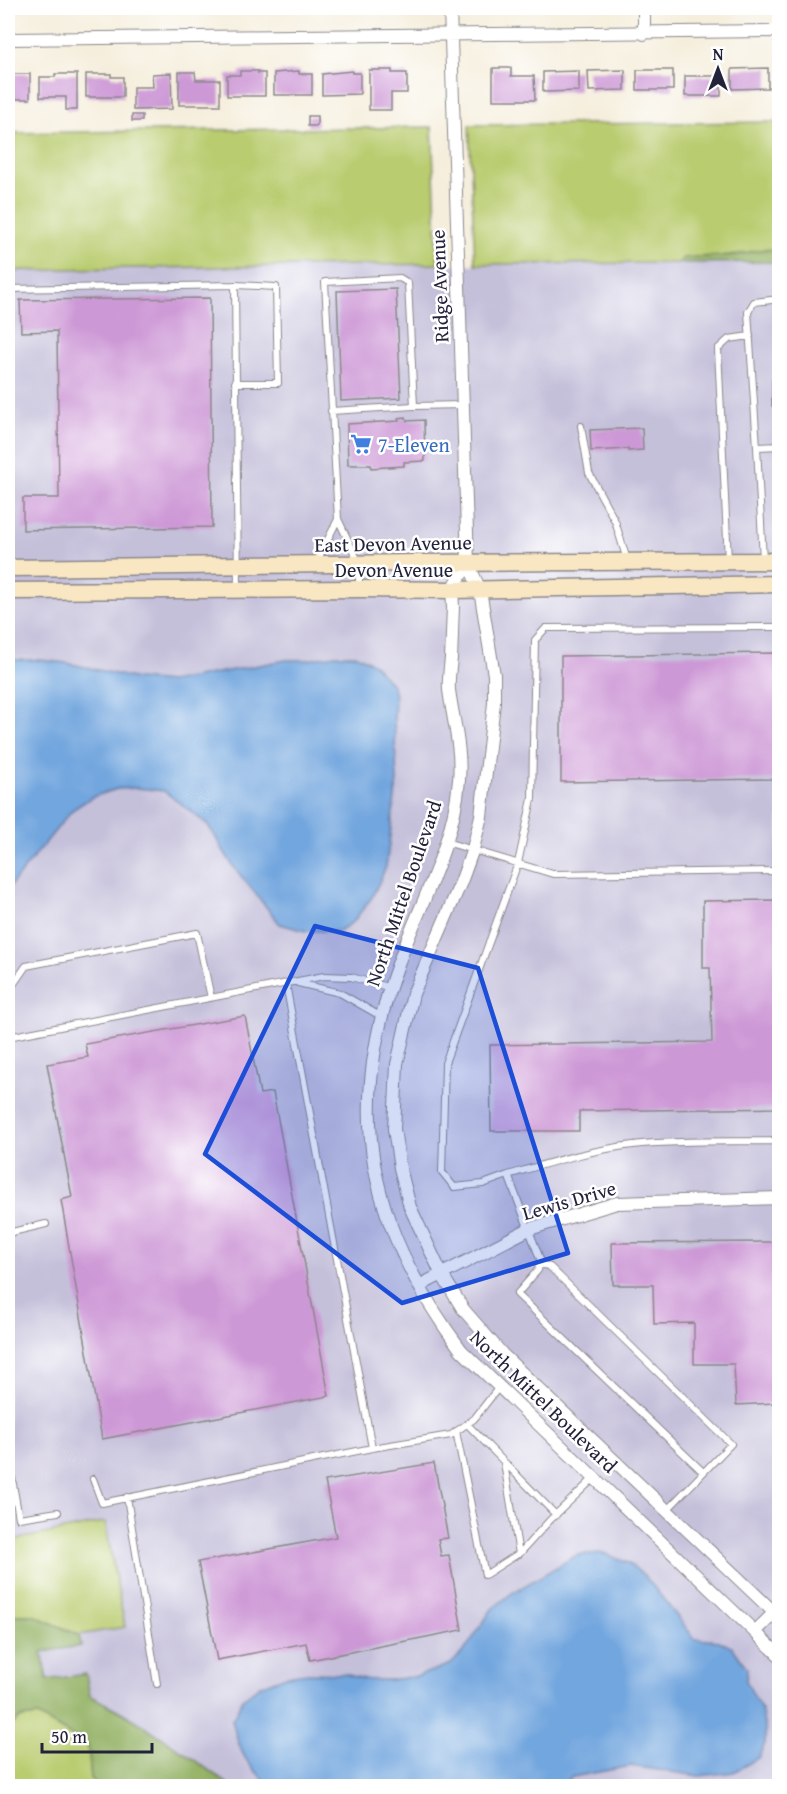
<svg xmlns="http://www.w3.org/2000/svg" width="787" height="1794" viewBox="0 0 787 1794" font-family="'Gentium Book Plus',serif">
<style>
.industrial{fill:#c5c0da}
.green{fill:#b9cc6f;stroke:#6e7755;stroke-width:1.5}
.forest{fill:#92b062;stroke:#5a694e;stroke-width:1.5}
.water{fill:#72a6de;stroke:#4a648c;stroke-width:1.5}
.building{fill:#cd98d6}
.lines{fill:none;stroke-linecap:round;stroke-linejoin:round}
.lane-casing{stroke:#8c888c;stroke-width:8}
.street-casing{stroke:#8c888c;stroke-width:14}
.secondary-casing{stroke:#8c888c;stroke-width:19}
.lane{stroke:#fff;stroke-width:6}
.street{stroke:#fff;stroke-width:12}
.secondary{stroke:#f9e7c3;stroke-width:16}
.marked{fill:#1d4ed8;fill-opacity:0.2;stroke:#1d4ed8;stroke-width:4.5;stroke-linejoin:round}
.labels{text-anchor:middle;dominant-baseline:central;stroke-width:5;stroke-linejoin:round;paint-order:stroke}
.street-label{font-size:20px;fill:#22223b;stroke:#fff}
.shop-label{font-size:20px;fill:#366cbe;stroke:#fff;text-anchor:start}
</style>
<rect width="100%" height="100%" fill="#fff"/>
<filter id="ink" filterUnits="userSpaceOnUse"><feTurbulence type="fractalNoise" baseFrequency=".0167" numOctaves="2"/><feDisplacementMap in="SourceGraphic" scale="12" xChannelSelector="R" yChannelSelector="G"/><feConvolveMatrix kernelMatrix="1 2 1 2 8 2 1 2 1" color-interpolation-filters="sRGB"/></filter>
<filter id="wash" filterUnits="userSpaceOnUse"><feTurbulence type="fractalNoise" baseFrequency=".008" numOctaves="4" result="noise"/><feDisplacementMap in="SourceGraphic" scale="24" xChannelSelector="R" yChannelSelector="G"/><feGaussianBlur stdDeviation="1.35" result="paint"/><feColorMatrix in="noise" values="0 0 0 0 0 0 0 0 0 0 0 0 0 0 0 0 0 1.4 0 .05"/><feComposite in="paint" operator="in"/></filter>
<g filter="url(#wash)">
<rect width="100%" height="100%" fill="#f5eedc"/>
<path class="industrial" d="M779,262v1524h-548l-126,-84 -58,-22 -5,-28 39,-6 -2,-11 46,-8 -20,-105 -97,19v-1269l12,-2 25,1 14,-2 244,-3z"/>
<path class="green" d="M779,122v129l-14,-2 -29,6 -52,3 -5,5 -204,1 -6,-139z
M432,127l6,137 -379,5 -14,2 -25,-1 -4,3 -8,-1v-139z
M105,1522l20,105 -46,8 -46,-20h-25v-74z
M38,1716l50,29 3,33 6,8h-89v-61h4l8,-7z"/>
<path class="forest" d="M765,249l14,2v11l-100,1 4,-5 53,-3z
M8,1615h25l46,20 2,11 -39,6 5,28 39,-6 4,22c49,22 97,59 141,90h-134l-6,-8 -3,-33 -50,-29 -18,2 -8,7h-4z"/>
<path class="water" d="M335,655h22l17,9 19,22 2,11 -1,24 3,60 -11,86 -14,30 -19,25 -14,9h-33l-26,-7 -47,-58 -25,-41 -44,-34 -27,-3 -20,1 -25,8 -20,13 -64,79v-229h32l27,3 70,16 33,3 116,-22h22z
M603,1553l25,10 17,13 50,63 24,2 14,7 14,20 -1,13 15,28 4,20v14l-7,15 -24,14 -35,4 -68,-10 -59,11 -10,9h-291c-26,-22 -31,-33 -39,-66l11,-21 17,-13 26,-10 22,-3 36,1 25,6h22l27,-4 33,-12 14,-14 27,-41 20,-16 65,-38z"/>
<g id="blocks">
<path class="building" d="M493,68h18v8h23l1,24h-42z
M768,68v20l-36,1v-20z
M369,70h23v3h15v20h-16v17h-22z
M625,70v20l-36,1 -1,-20z
M637,70h36v20h-36z
M240,71h18v2h7v23h-38v-21h13z
M299,71v3h13v21h-38v-22z
M352,71v2h8v21l-38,1v-21z
M579,71v20l-36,1v-20z
M179,72h16l1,8h24v25h-41z
M171,73l1,36 -39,1v-23h20l-1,-13z
M8,74h22v25h-22z
M55,74h22v36h-11v-13h-26v-20h15z
M86,74h25v3h12v20h-37z
M685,76h36v20h-36z
M132,115h10v6h-10z
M308,116h9v10h-9z
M396,289l5,109 -60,3 -4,-110z
M210,298l2,229 -189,3v-32h36l-2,-167 -36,1 -1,-32z
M772,380h8v26h-8z
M406,417l1,4 17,-1 1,41 -21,1v4l-33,2v-3h-23l-1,-41 52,-3 -1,-3z
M642,428l1,22 -15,1v-2l-37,2 -1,-21z
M780,653v126l-219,3v-126z
M780,900v208l-201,3v20h-88l-1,-86 222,-3 -2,-74h-7v-67z
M245,1016l15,78 13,-2 56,304 -227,43 -41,-239 11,-3 -25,-133 41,-7 -3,-13z
M775,1242l1,80 4,-1v123h-4v-41l-40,2 -2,-41h-40v-41l-40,1 -1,-39h-40l-1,-42z
M434,1463l14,75 -10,1 3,17 8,-1 13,75 -152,30 -4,-17 -89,17 -19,-98 138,-25 -11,-56z"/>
</g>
</g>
<g filter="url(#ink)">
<use href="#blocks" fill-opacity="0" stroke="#8c888c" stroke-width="1.5"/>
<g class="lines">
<defs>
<path id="lane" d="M235,285l41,2 2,96h-43
M8,289l227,-4 3,304
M331,411l83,-5
M581,426l8,47 26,48 12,39
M757,447l-9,-135 6,-10 26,-3
M763,560l-6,-113 23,-1
M317,561l21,-42
M728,561l-10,-212 11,-10 21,-3
M359,588v-25l-21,-44 -13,-237 75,-4 8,5 6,123 49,-1
M446,842l107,32 227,-3
M298,983l42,10 42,24
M8,992l18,-26 171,-33 14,65
M8,1037l316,-61 27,1 40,11
M508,1175c41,-12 82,-25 125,-30 48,-5 98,-3 147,-4
M8,1233l38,-9
M542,1264l-34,-89 -25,9 -29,3 -12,-15 3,-109 73,-200 14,-64 3,-159 11,-12 234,-1
M467,1424l89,91
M456,1431l29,144 36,-23 29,-32 44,-42
M372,1448l79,-13 23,-16 25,-32
M8,1456l11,62 39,-6
M504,1463l15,91
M93,1479l9,24 270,-55 -86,-464
M127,1497l30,187
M667,1510l64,-66 -181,-177 -8,-3 -3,2 -1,4 -21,24 186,178
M779,1786h1"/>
<path id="street" d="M450,8l18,555 12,27 14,85v28l-13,113 -8,33 -12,33 -48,112 -16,70 -3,65 6,39 10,39 31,66 22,36 39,45 278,264
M644,8v26
M8,39l772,-8
M468,563c-4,8 -12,18 -15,27 -1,6 0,13 0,19 -1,16 -1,33 -2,49 -1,11 -3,22 -2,32 4,30 13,59 10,90 -5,64 -39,124 -61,184 -54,148 -30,261 63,386l319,306
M419,1286l110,-57 88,-26 163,-5
M755,1632l19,-19"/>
<path id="secondary" d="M8,568l408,-5 364,-2
M8,591l351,-2 94,1 327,-6"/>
</defs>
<use href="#lane" class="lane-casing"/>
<use href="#street" class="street-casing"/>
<use href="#secondary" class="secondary-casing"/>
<use href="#lane" class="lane"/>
<use href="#street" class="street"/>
<use href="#secondary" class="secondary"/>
</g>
</g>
<path class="marked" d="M315,926l163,42 90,285 -166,50 -197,-149z"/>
<defs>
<symbol id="supermarket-bare" viewBox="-9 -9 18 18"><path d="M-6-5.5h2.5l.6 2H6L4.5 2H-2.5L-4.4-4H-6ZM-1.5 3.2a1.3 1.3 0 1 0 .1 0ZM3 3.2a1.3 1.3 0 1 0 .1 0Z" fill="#3f7fe0" stroke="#fff" stroke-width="2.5" paint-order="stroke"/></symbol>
</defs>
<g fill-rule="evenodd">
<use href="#supermarket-bare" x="346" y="429" width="30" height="30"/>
</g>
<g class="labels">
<g class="street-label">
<text transform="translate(439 286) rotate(-92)">Ridge Avenue</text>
<text transform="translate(393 543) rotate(-1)">East Devon Avenue</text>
<text x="394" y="569">Devon Avenue</text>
<text transform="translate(403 893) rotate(-71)">North Mittel Boulevard</text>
<text transform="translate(569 1200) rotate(-16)">Lewis Drive</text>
<text transform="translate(544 1401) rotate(44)">North Mittel Boulevard</text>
</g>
<g class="shop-label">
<text x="378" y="444">7-Eleven</text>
</g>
</g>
<rect width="787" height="1794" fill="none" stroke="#fff" stroke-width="30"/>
<g transform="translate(718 69)" stroke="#ffffff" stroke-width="4.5" paint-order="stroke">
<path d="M0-4.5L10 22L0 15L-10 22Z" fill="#22223b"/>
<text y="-9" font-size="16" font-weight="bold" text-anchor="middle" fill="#22223b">N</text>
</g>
<path d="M42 1743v9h110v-9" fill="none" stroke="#22223b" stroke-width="3"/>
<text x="51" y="1743" font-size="18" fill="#22223b" stroke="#ffffff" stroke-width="4.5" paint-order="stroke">50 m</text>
</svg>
